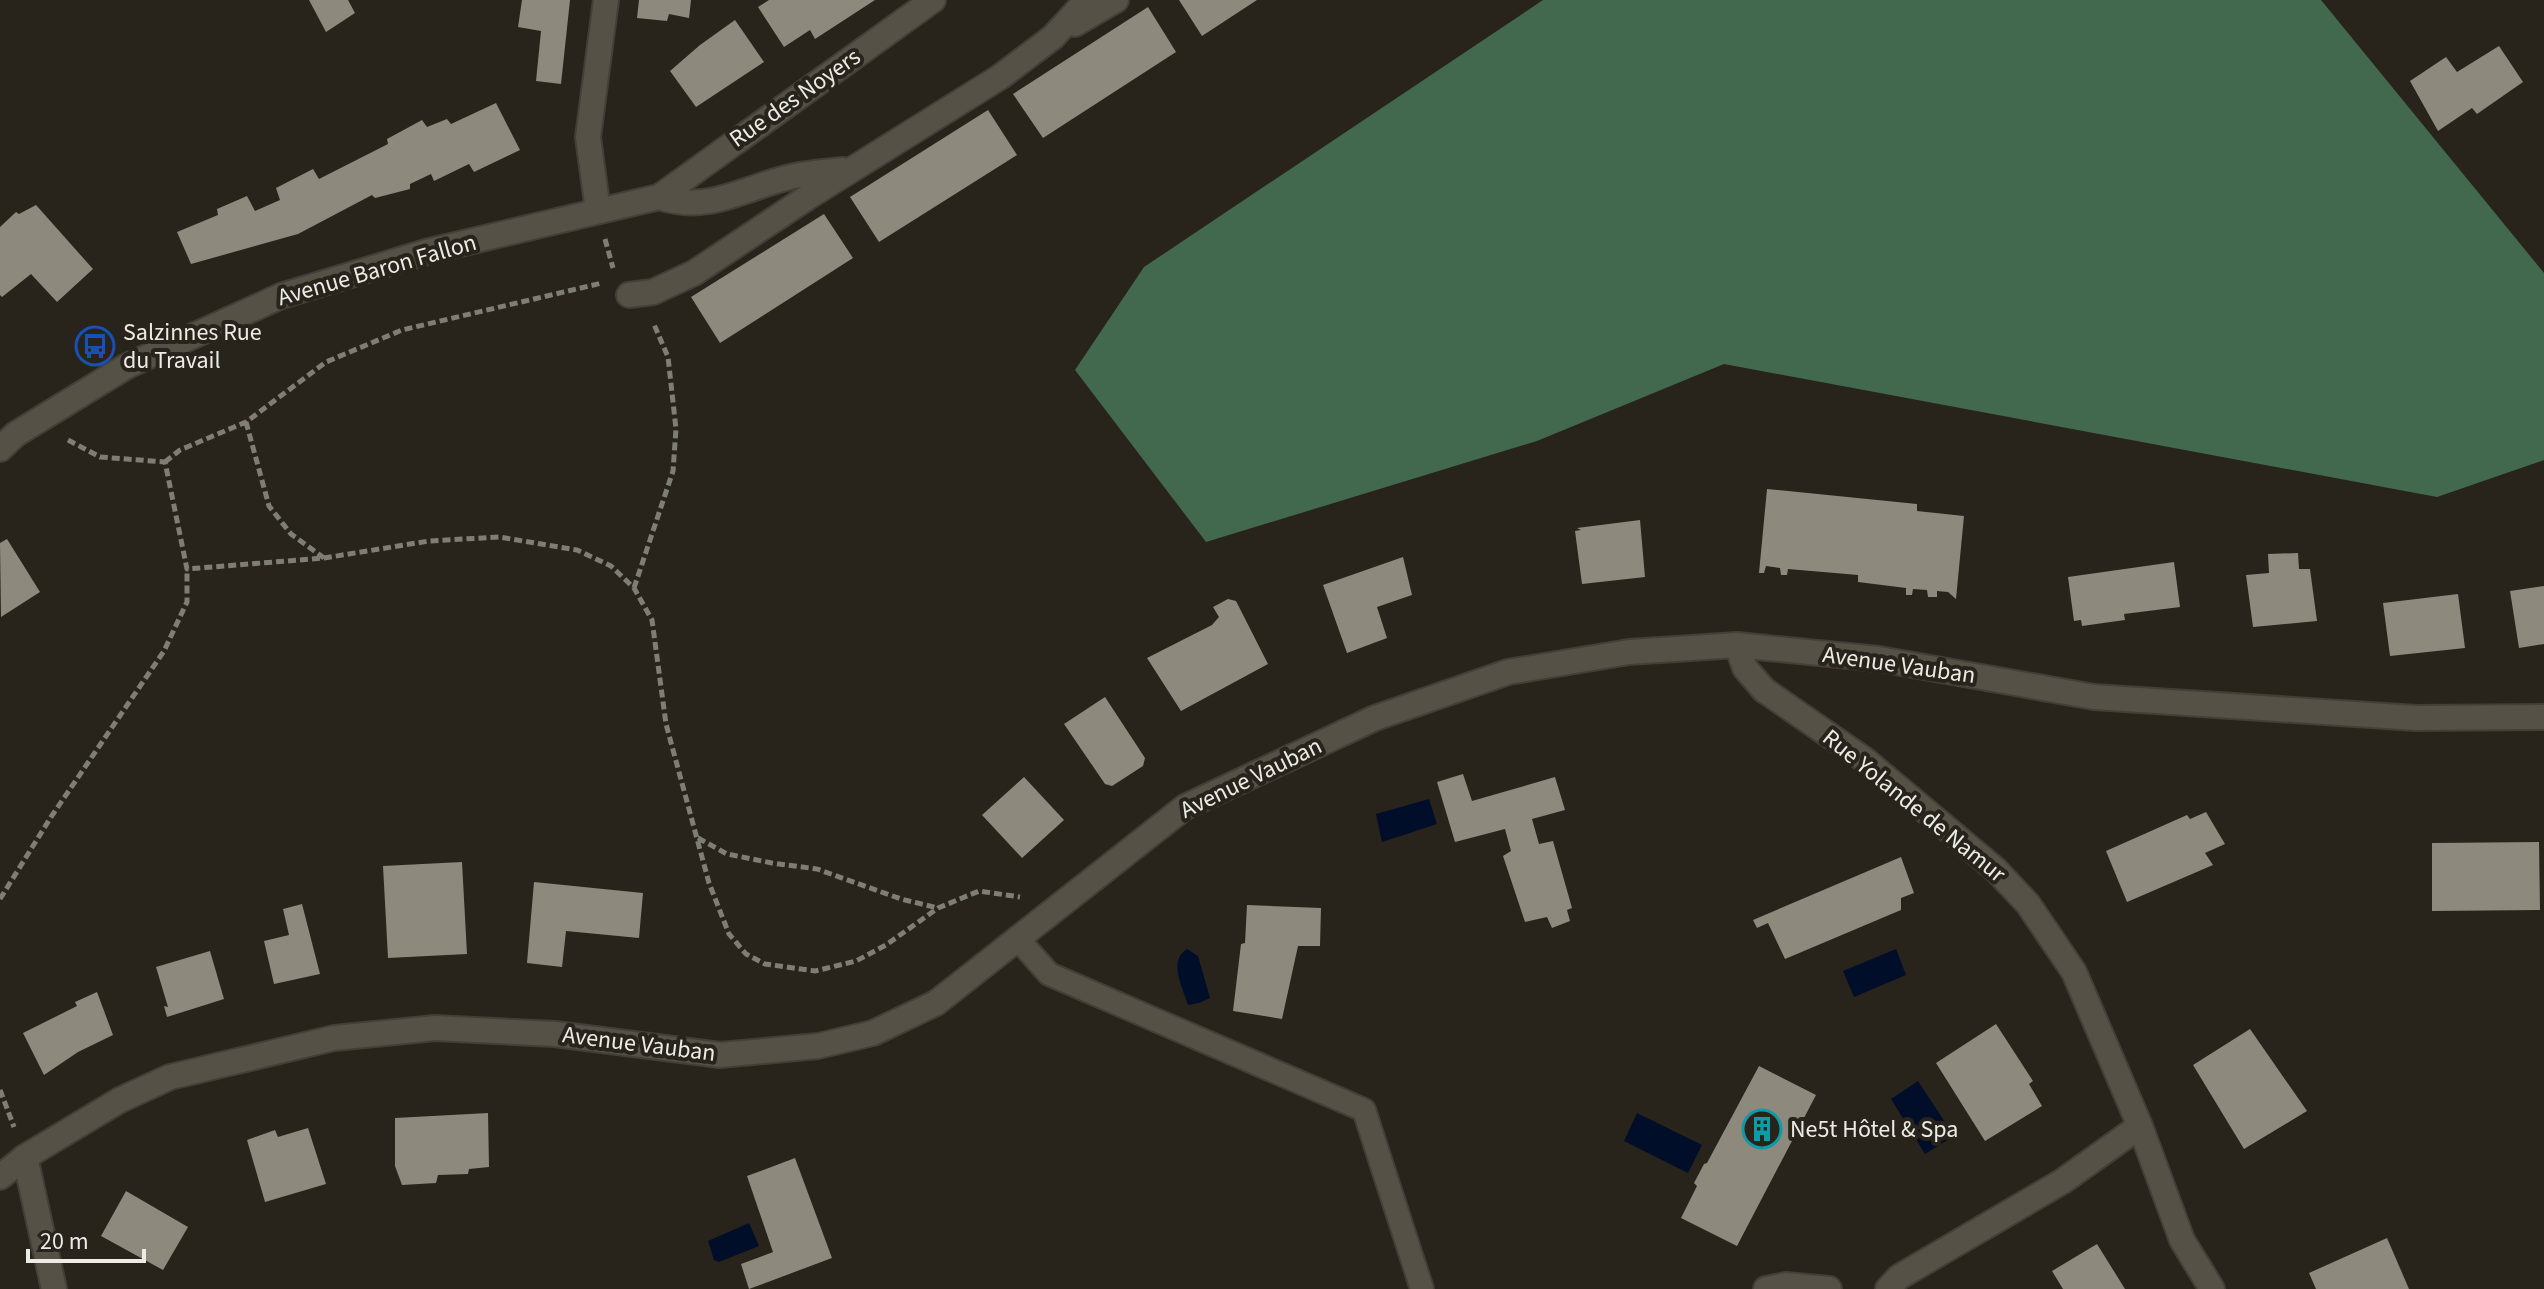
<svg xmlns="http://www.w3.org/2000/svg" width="2544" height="1289" viewBox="0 0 2544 1289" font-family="'Source Sans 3',sans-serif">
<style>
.forest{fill:#42694e}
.water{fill:#000e29}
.building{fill:#8d897d}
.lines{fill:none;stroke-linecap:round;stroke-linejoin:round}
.lane-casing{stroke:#413f36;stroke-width:26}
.street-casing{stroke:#413f36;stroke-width:28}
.secondary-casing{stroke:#413f36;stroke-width:28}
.path{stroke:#807d75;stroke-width:5;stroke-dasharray:8 4;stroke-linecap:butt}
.lane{stroke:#565147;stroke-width:22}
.street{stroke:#565147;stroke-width:24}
.secondary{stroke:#565147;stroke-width:24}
.labels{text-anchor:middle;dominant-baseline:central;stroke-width:8;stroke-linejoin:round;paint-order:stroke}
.street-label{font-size:24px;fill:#edebe4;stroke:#28241b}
.poi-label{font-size:24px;fill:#edebe4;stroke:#28241b;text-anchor:start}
</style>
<rect width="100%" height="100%" fill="#28241b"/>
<path class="forest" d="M1543,0h778l223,273v187l-107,37 -713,-133 -187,77 -331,101 -131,-172 69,-103z"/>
<path class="water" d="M1429,799l8,25 -55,18 -6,-28z
M1187,949l11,7 12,42 -11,5 -11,2c-6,-19 -20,-44 -1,-56z
M1896,949l10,26 -52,22 -11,-26z
M1918,1081l36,55 -29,18 -34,-55z
M1637,1113l65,32 -14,28 -64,-32z
M749,1223l10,23 -40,16 -5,-2 -6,-19z"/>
<path class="building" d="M309,0h39l7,13 -29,19z
M522,0h48l-9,84 -25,-3 5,-50 -23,-4z
M639,0h52l-2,18 -20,-4 -2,7 -30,-3z
M769,0h106l-60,39 -5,-9 -26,17 -26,-40z
M1179,0h78l-55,36z
M1148,7l28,45 -133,86 -30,-44z
M735,20l29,42 -68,45 -26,-36 30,-26z
M2499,46l24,36 -46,32 -5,-6 -34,23 -28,-50 36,-24 11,15z
M496,103l24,47 -46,22 -5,-8 -35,17 -3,-7 -21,10v5l-35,9 -3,-3 -74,39 -107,30 -14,-32 41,-17 -1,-6 30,-13 8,15 25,-11 -4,-12 37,-19 6,10 69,-35 -1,-5 35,-19 5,7 20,-8 4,5z
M988,110l29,45 -138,87 -29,-45z
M36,205l57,64 -36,33 -26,-28 -29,23 -2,-2v-68l16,-15 3,2z
M824,214l29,44 -133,85 -29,-46z
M1767,489l150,15v7l47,5 -8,83 -8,-7 -11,-1v6h-9l-1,-7 -14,-1 -1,6h-6v-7l-48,-6v-7l-70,-6 -1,6h-6l-1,-7 -14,-2 -2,7h-5z
M1640,520l5,57 -63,7 -7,-53 6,-1 -4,-2z
M7,539l33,53 -39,25 -1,-74z
M2298,553l1,16h11l7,52 -64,6 -7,-52 23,-2 -1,-19z
M1403,557l9,38 -35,12 10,31 -40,15 -24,-68z
M2174,562l6,45 -56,7 1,6 -43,6 -1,-6 -7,1 -6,-44z
M2544,586v58l-25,4 -9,-57z
M2458,594l7,54 -75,8 -7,-53z
M1228,599l8,2 32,63 -87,47 -34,-53 65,-33 7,-8 -6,-10z
M1105,697l40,61 -2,8 -31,20 -7,-2 -41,-60z
M1463,774l9,27 83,-24 10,33 -33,9 7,25 14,-3 19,67 -5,2 3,11 -18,7 -5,-11 -22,5 -22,-66 8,-5 -6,-22 -50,13 -18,-60z
M1024,777l40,43 -42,38 -40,-43z
M2206,812l19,32 -20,9 8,12 -86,37 -21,-51 81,-36 3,4z
M2539,842l1,68 -108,1v-68z
M1901,857l13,36 -13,5v12l-116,49 -17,-36 -11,5 -4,-8z
M462,862l5,92 -79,4 -5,-92z
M534,882l109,11 -4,45 -73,-7 -4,36 -35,-4z
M302,904l18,70 -46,10 -10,-43 25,-6 -6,-26z
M1247,905l74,3 -1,38h-22l-16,73 -49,-8 8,-67 4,-1z
M210,951l14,48 -57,18 -3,-11 4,1 -12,-40z
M97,992l16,43 -35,17 -34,23 -21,-42 54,-27 -2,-4z
M1996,1024l37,57 -4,3 13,22 -57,35 -49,-78z
M2250,1029l57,82 -63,38 -51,-84z
M1759,1066l57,29 -79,151 -56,-28 16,-32 -3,-3 10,-19 3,-1z
M488,1113l1,54 -20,2 -1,5 -30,1 -2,8 -34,2 -7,-19v-48z
M308,1128l18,56 -61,18 -18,-62 28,-10 3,7z
M795,1158l37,100 -83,31 -8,-25 32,-12 -26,-76z
M126,1191l62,36 -25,43 -62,-34z
M2387,1238l22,51h-93l-7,-16z
M2097,1244l28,45h-62l-11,-18z"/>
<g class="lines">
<defs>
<path id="lane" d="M1017,938l32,36 315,136 58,179"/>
<path id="street" d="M1075,24l41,-24
M659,197c48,16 81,-7 127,-19 18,-5 38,-6 57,-8
M598,211l-10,-74 18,-137
M629,295l24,-3 41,-19 114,-76 192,-120 53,-40 34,-37
M0,449l16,-15 111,-68 154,-70 145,-44 233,-55 274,-197
M1737,645l8,23 19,22 101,70 131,110 32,34 46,68 66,154 42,114 30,49
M25,1157l29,132
M1766,1289l20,-4 43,4
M1888,1289l11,-12 164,-96 77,-55"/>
<path id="secondary" d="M0,1177l25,-20 95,-57 50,-23 164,-39 101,-10 120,6 165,21 98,-9 55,-13 63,-30 249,-196 190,-89 133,-46 121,-20 108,-7 142,14 215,38 322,21 128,-1"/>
</defs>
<use href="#lane" class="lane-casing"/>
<use href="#street" class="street-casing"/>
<use href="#secondary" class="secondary-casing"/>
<path class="path" d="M605,239l8,29
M246,422l23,84 22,28 33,24
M68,440l32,17 65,5 22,107 137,-11 105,-17 70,-4 78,13 34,16 23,22 18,32 14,104 43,159 20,51 17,20 19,10 50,7 41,-10 30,-16 52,-37 41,-17 41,6
M165,462l15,-12 66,-28 80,-60 76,-32 200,-47
M634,588l39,-117 3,-42 -8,-72 -15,-35
M698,838l29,16 45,9 45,6 84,30 37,9
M0,899l51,-82 113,-166 23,-49v-33
M0,1090l14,37"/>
<use href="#lane" class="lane"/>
<use href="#street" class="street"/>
<use href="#secondary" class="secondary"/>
</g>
<defs>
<symbol id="bus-ring" viewBox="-11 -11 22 22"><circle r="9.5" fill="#28241b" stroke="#1a4fb4" stroke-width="1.5"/><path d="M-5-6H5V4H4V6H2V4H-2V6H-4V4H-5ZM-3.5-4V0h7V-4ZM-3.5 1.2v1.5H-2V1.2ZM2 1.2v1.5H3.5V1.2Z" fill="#1a4fb4"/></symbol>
<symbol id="building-ring" viewBox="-11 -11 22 22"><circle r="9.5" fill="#28241b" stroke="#0f9aa8" stroke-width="1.5"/><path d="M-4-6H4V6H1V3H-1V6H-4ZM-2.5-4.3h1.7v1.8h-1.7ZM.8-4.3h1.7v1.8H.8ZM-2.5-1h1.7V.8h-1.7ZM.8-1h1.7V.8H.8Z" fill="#0f9aa8"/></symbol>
</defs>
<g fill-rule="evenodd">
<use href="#bus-ring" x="73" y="324" width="44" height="44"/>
<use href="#building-ring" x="1740" y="1107" width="44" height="44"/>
</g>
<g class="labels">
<g class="street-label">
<text transform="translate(795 98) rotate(-35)">Rue des Noyers</text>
<text transform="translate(377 270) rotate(-16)">Avenue Baron Fallon</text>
<text transform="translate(1899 665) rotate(8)">Avenue Vauban</text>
<text transform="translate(1251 778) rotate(-26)">Avenue Vauban</text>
<text transform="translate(1914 806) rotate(39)">Rue Yolande de Namur</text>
<text transform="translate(639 1044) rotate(7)">Avenue Vauban</text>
</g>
<g class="poi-label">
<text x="123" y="332">Salzinnes Rue<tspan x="123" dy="28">du Travail</tspan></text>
<text x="1790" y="1129">Ne5t Hôtel &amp; Spa</text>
</g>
</g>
<path d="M28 1249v12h116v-12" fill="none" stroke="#edebe4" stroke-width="4"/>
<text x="40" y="1249" font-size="24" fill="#edebe4" stroke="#28241b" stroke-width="6" paint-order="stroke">20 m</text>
</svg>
